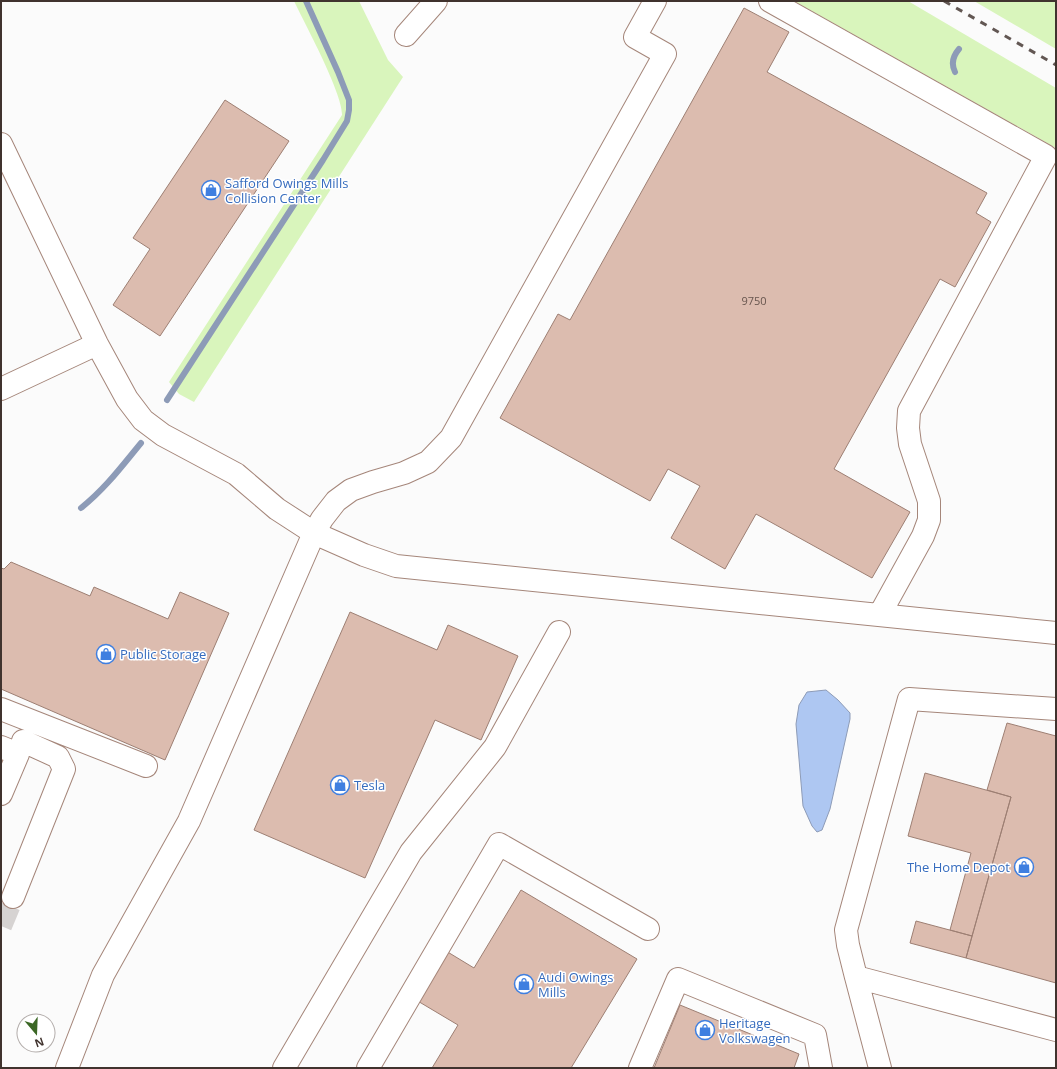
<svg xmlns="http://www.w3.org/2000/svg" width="1057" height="1069" viewBox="0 0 1057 1069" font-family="'Open Sans',sans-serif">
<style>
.green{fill:#d9f5bc}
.water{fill:#aec7f2;stroke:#8d9bb7}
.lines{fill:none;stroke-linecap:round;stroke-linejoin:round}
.stream{stroke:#8d9bb7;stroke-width:6}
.building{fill:#dcbcaf;stroke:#9d7f73}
.minor-tunnel{stroke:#d6d3d2;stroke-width:22;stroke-dasharray:22 11;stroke-linecap:butt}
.minor-casing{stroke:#a5867a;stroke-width:24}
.minor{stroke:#fff;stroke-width:22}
.rail{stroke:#625753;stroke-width:3;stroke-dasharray:7 7;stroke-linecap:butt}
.labels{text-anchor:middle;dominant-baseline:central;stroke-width:3;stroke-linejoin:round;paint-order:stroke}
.number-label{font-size:11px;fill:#67554e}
.shop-label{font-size:13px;fill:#366cbe;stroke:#fff;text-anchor:start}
</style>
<rect width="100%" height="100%" fill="#fbfbfb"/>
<path class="green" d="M294,1h65l29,59 15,17 -209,325 -15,-8 -10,-12 173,-267c1,-21 -37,-91 -48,-114z
M794,1h114l148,87v60z
M974,1h82v48z"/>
<path class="water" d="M826,690l12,10 12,13v6l-20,90 -8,21 -5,2 -5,-6 -9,-20 -7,-82 3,-19 8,-13z"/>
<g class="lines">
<path class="stream" d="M955,72c-4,-8 -2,-16 4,-23
M167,400l156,-240 24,-39 2,-11v-10l-11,-28 -32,-71
M81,508c24,-19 41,-42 60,-65"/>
</g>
<path class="building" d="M744,8l45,24 -22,40 220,121 -11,20 15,9 -36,65 -15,-8 -106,190 76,43 -38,66 -116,-64 -31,55 -54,-31 29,-52 -32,-17 -18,32 -150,-83 58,-104 12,6z
M225,100l64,41 -129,195 -47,-31 37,-56 -17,-11z
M11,562l79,34 4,-9 74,32 12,-27 49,21 -64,147 -164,-71v-121l3,1z
M350,612l87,38 11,-25 70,31 -37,84 -46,-20 -70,158 -111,-48z
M1007,723l49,13v247l-90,-25 45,-161 -24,-7z
M925,773l86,24 -39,139 -22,-6 21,-77 -63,-17z
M521,890l116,69 -66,109h-139l26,-43 -42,-25 30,-49 28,17z
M916,921l56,15 -6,22 -56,-15z
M680,1005l119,49 -5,14h-140z"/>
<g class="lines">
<path class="minor-tunnel" d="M1,926l12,-29"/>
<defs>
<path id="minor" d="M770,1l276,155 -137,255 -1,17 2,16 19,57v19l-6,16 -43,78
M406,35l30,-34
M1,144l96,200 30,55 16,21 20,15 73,39 41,35 37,24 50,22 32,11 660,67
M1,389l96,-45
M1,709l145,57
M1,747l17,7 -17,40
M13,897l51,-128 -6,-12 -35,-16
M856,977l-8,-32 -2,-15 63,-231 147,10
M67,1068l36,-93 86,-154 125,-288 8,-14 14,-18 15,-11 22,-8 31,-9 24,-11 23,-24 214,-384 -30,-17 20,-36
M284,1068l127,-216 84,-105 64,-115
M368,1068l131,-224 149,85
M640,1068l38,-89 137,56 6,33
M880,1068l-24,-91 200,53"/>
</defs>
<use href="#minor" class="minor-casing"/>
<use href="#minor" class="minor"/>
<path class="rail" d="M944,1l112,64"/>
</g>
<defs>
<symbol id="shop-ring" viewBox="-11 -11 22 22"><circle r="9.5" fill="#fff" stroke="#3f7fe0" stroke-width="1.5"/><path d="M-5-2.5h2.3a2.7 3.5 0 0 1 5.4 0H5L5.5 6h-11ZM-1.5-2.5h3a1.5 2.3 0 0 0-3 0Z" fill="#3f7fe0"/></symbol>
</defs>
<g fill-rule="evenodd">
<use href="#shop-ring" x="200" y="179" width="22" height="22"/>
<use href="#shop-ring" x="95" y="643" width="22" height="22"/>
<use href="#shop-ring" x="329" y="774" width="22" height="22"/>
<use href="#shop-ring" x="1013" y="856" width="22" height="22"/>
<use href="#shop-ring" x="513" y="973" width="22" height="22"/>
<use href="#shop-ring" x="694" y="1019" width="22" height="22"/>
</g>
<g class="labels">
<g class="number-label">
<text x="754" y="300">9750</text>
</g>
<g class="shop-label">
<text x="225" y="183">Safford Owings Mills<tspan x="225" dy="15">Collision Center</tspan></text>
<text x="120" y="654">Public Storage</text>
<text x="354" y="785">Tesla</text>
<text x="1010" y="867" text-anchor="end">The Home Depot</text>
<text x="538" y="977">Audi Owings<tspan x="538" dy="15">Mills</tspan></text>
<text x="719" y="1023">Heritage<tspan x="719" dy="15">Volkswagen</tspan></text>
</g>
</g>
<rect width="1057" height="1069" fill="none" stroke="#40332e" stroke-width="4"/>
<g transform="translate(36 1033) rotate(161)"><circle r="19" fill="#ffffff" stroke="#b3adab"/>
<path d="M0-3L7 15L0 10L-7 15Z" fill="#3b6725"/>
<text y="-6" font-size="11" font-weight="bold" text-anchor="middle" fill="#40332e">N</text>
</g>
</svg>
